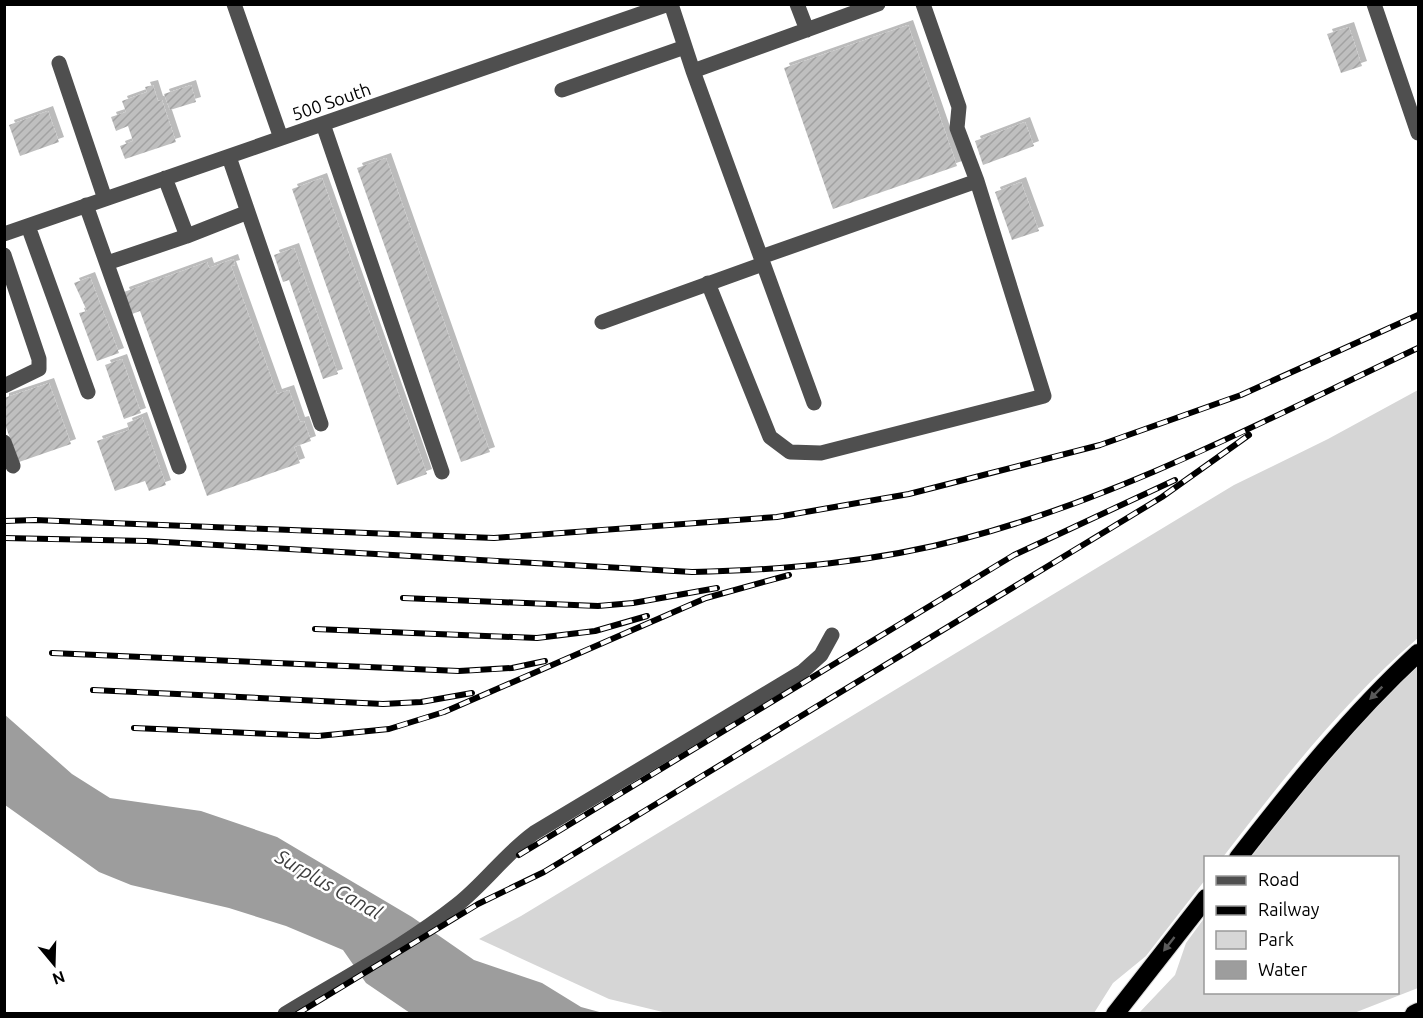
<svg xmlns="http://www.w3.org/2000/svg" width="1423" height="1018" viewBox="0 0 1423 1018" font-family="Ubuntu,sans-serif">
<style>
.green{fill:#d6d6d6}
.water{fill:#9d9d9d}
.building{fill:url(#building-hatch);filter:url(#shadow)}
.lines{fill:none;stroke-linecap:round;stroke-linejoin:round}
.highway-casing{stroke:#dbdbdb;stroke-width:20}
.minor{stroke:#4f4f4f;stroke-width:15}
.highway{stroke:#000;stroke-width:18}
.rail-casing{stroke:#000;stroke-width:6}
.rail{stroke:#fff;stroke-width:4;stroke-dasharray:11;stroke-linecap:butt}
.oneway{fill:#595959}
.labels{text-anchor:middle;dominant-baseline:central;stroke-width:5;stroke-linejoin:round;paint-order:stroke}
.street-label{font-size:18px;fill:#000;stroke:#fff}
.water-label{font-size:20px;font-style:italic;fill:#3e3e3e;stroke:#fff}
</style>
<defs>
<pattern id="building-hatch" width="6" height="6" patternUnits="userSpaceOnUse" patternTransform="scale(1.5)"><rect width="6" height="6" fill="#bfbfbf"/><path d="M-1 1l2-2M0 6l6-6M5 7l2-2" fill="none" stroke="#a2a2a2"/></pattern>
<filter id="shadow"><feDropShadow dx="5" dy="-5" stdDeviation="0" flood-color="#0004"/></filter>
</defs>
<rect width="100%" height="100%" fill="#fff"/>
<path class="green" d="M1418,390v248c-75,64 -135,141 -195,219l-17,1 -1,22 -59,76 -33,27 -19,30h-427l-58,-14 -130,-60 42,-23 713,-431 94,-46z
M1418,665v323l-64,25 -216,1 37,-39 11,-32 19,-26 1,75h192v-134l-147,-1c52,-67 103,-135 167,-192z"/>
<path class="water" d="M4,714l68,60 38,24 91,13 76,26 135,80 62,43 68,23 39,24 22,6h-193l-44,-30 -23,-33 -57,-24 -57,-18 -98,-23 -32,-13 -94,-67z"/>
<path class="building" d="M908,25l49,141 -124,43 -49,-141z
M1349,27l13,39 -21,7 -14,-39z
M153,85l5,16 4,-1 14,42 -51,17 -5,-13 13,-5 -5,-15 -12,5 -5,-14 15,-5 -4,-11 25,-9 -2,-5z
M191,85l5,17 -26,8 -6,-16z
M48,111l11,31 -39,14 -11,-31z
M1025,122l9,24 -51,19 -8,-24z
M386,158l104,294 -29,10 -104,-294z
M322,178l105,296 -30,11 -105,-296z
M1021,182l18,49 -27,9 -17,-48z
M294,248l44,126 -15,5 -34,-99 -6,2 -9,-27z
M233,259l2,6 -4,1 46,128 12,-4 11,32 4,-1 7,20 -17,6 6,16 -93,33 -67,-185 -8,3 -8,-22 83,-30 2,6z
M90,277l29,76 -22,8 -18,-48 8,-2 -13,-28z
M122,359l19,54 -17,6 -19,-54z
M49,383l22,61 -52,18 -15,-40v-24z
M142,417l24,68 -17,6 -4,-10 -30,10 -18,-50 32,-11 -2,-7z"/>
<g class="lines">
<defs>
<path id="highway" d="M1238,858c57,-73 113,-143 180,-205
M1115,1014l91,-116
M1414,1014l4,-2"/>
</defs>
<use href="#highway" class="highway-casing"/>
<path class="minor" d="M234,4l47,134
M671,4l22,67 121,332
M797,4l10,26
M1374,4l44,129
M59,63l46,136
M693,71l185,-67
M562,90l123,-43
M323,124l119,348
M229,157l92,267
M165,178l22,58 61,-24
M86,205l93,262
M28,226l60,166
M4,234l665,-230
M4,255l35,104v10l-35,17
M761,257l216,-76 -20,-53 2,-21 -36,-103
M107,263l80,-27
M708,283l62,154 20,15 31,1 223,-57 -67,-215
M602,322l161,-58
M4,442l9,24
M285,1014c57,-35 119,-67 172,-109 28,-22 48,-51 77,-72l268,-161 19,-17 11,-20"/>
<use href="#highway" class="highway"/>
<defs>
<path id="rail" d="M4,521l31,-1 459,18 283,-21 132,-23 191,-49 141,-50 177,-80
M4,538l143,3 545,31c93,-2 184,-10 274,-34 158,-42 305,-121 452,-190
M403,598l195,8 35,-3 84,-15
M315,629l222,9 58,-7 52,-15
M52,653l407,18 53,-3 33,-7
M93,690l290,14 38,-2 51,-9
M134,728l184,8 71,-7 55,-17 262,-114 83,-23
M519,855l495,-300 161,-75
M297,1014l181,-110 66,-32 618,-375 87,-62"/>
</defs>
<use href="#rail" class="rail-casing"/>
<use href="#rail" class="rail"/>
</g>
<defs><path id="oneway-solid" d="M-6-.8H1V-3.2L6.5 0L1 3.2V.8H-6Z" transform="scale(1.5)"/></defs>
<g class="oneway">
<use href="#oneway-solid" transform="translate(1376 693) rotate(135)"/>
<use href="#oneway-solid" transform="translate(1169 944) rotate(128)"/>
</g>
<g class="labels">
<g class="street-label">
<text transform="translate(331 101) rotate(-19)">500 South</text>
</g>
<g class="water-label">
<text transform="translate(329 884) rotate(30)">Surplus Canal</text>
</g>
</g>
<rect width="1423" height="1018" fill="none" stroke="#000000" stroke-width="12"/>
<rect x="1204" y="856" width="195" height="138" fill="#ffffff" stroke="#999999" stroke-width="1.5"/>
<rect x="1216" y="876" width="30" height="9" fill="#4f4f4f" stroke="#999999" stroke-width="1.5"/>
<text x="1258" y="886" font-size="18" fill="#000000">Road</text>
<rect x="1216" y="906" width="30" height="9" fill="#000000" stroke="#999999" stroke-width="1.5"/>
<text x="1258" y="916" font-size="18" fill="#000000">Railway</text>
<rect x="1216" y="931" width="30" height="18" fill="#d6d6d6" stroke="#999999" stroke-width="1.5"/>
<text x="1258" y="946" font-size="18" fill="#000000">Park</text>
<rect x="1216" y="961" width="30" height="18" fill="#9d9d9d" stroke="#999999" stroke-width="1.5"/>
<text x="1258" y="976" font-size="18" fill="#000000">Water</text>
<g transform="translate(54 964) rotate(161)" stroke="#ffffff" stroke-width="4.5" paint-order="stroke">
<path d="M0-4.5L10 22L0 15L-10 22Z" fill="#000000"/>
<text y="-9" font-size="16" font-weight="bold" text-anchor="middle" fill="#000000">N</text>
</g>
</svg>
